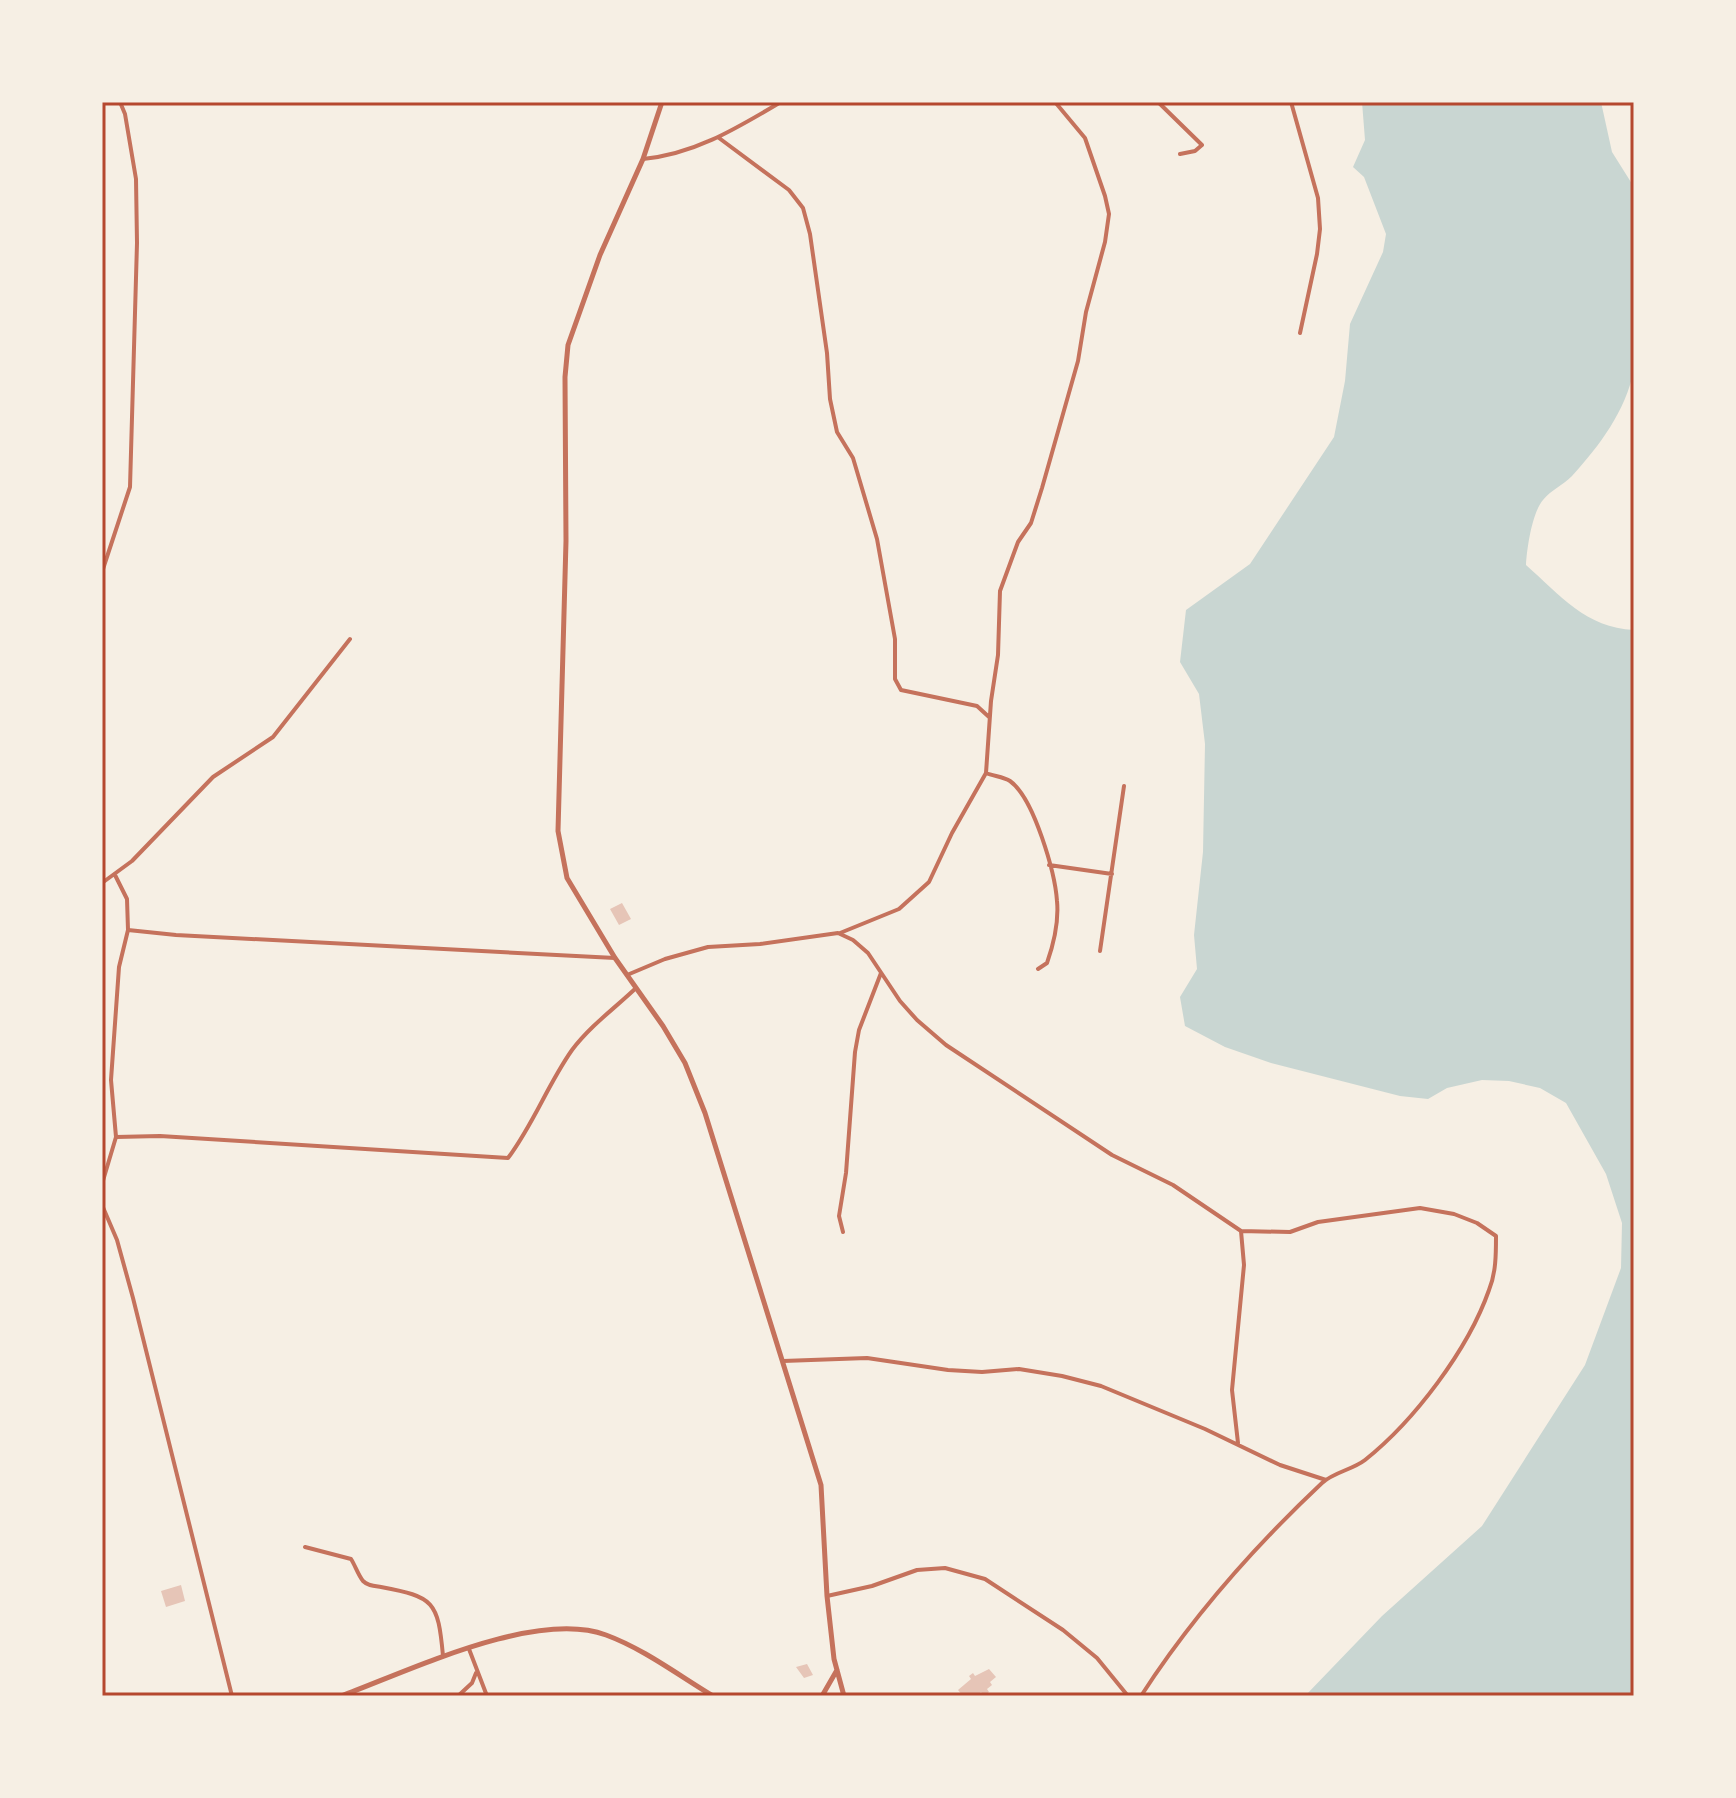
<svg xmlns="http://www.w3.org/2000/svg" width="1736" height="1798" viewBox="0 0 1736 1798" font-family="Montserrat,sans-serif">
<style>
.water{fill:#c9d6d2}
.building{fill:#e6c5b7}
.lines{fill:none;stroke-linecap:round;stroke-linejoin:round}
.minor{stroke:#c5725c;stroke-width:4}
.tertiary{stroke:#c5725c;stroke-width:5}
.neatline{fill:none;stroke:#b5482f;stroke-width:3}
</style>
<rect width="100%" height="100%" fill="#f6efe4"/>
<path class="water" d="M1362,102h239l11,50 22,35v183c-9,42 -34,75 -62,106 -9,9 -21,14 -29,24 -11,13 -16,48 -17,65 34,30 60,63 108,65v1066h-329l77,-80 100,-90 103,-161 36,-97 1,-45 -16,-49 -40,-71 -26,-15 -31,-7 -27,-1 -35,8 -19,11 -28,-3 -129,-33 -46,-16 -40,-21 -5,-29 17,-28 -3,-34 9,-83 2,-108 -6,-50 -19,-32 6,-52 64,-46 84,-127 11,-56 5,-57 33,-72 3,-18 -22,-57 -11,-10 12,-27z"/>
<path class="building" d="M622,903l9,16 -12,6 -9,-16z
M181,1585l4,16 -19,6 -5,-16z
M807,1664l6,11 -9,3 -8,-11z
M989,1669l7,8 -6,5 2,3 -5,4 2,3 -5,4 -3,-4 -4,4h-14l-5,-6 13,-11 -2,-3 4,-3 2,3z"/>
<g class="lines">
<path class="minor" d="M1158,102l44,43 -7,6 -15,3
M1291,102l27,96 2,31 -3,25 -17,79
M719,138l70,52 14,18 7,26 17,119 3,46 7,33 16,26 24,81 18,100v40l6,11 76,16 12,11
M643,159c52,-5 94,-31 138,-57
M102,572l28,-85 7,-244 -1,-64 -11,-65 -5,-12
M1049,865l63,9
M102,883l30,-22 81,-84 60,-40 77,-98
M128,930l48,5 439,23
M840,933l59,-24 30,-27 23,-49 34,-60
M1100,951l24,-165
M1038,969l9,-6c7,-20 12,-41 10,-62 -2,-28 -23,-103 -47,-120 -6,-4 -17,-5 -24,-8l5,-72 7,-46 2,-64 18,-49 13,-19 11,-35 36,-127 8,-49 19,-70 4,-28 -4,-18 -20,-58 -30,-36
M627,975l38,-16 43,-12 52,-3 78,-11 15,7 15,13 32,48 17,19 29,25 166,110 61,30 68,46 49,1 28,-10 102,-14 34,6 23,9 19,13c0,18 0,37 -7,54 -21,60 -75,131 -124,170 -13,10 -31,12 -43,23 -68,64 -130,134 -181,213
M116,1137l44,-1 348,22c25,-33 40,-74 64,-108 18,-24 43,-42 64,-62
M102,1184l14,-47 -5,-57 8,-113 9,-37 -1,-31 -12,-24
M102,1205l15,35 16,58 99,398
M843,1232l-4,-16 7,-43 9,-121 4,-22 22,-57
M783,1361l84,-3 81,12 34,2 37,-3 43,7 39,10 104,43 75,36 46,15
M1238,1443l-6,-53 12,-125 -3,-34
M305,1547l46,12c4,6 7,16 12,22 5,5 11,5 18,6 53,10 57,14 62,69
M827,1596l45,-10 45,-16 28,-2 40,11 78,51 34,28 31,38
M469,1649l18,47
M458,1696l14,-13 4,-10"/>
<path class="tertiary" d="M662,102l-19,57 -43,96 -32,90 -3,32 1,164 -8,290 9,47 48,80 48,68 22,37 20,50 116,372 6,111 7,63 10,37
M341,1696c68,-25 195,-87 265,-61 38,14 72,40 107,61
M822,1696l15,-26"/>
</g>
<rect width="1736" height="1798" fill="none" stroke="#f6efe4" stroke-width="208"/>
<rect x="104" y="104" width="1528" height="1590" class="neatline"/>
</svg>
